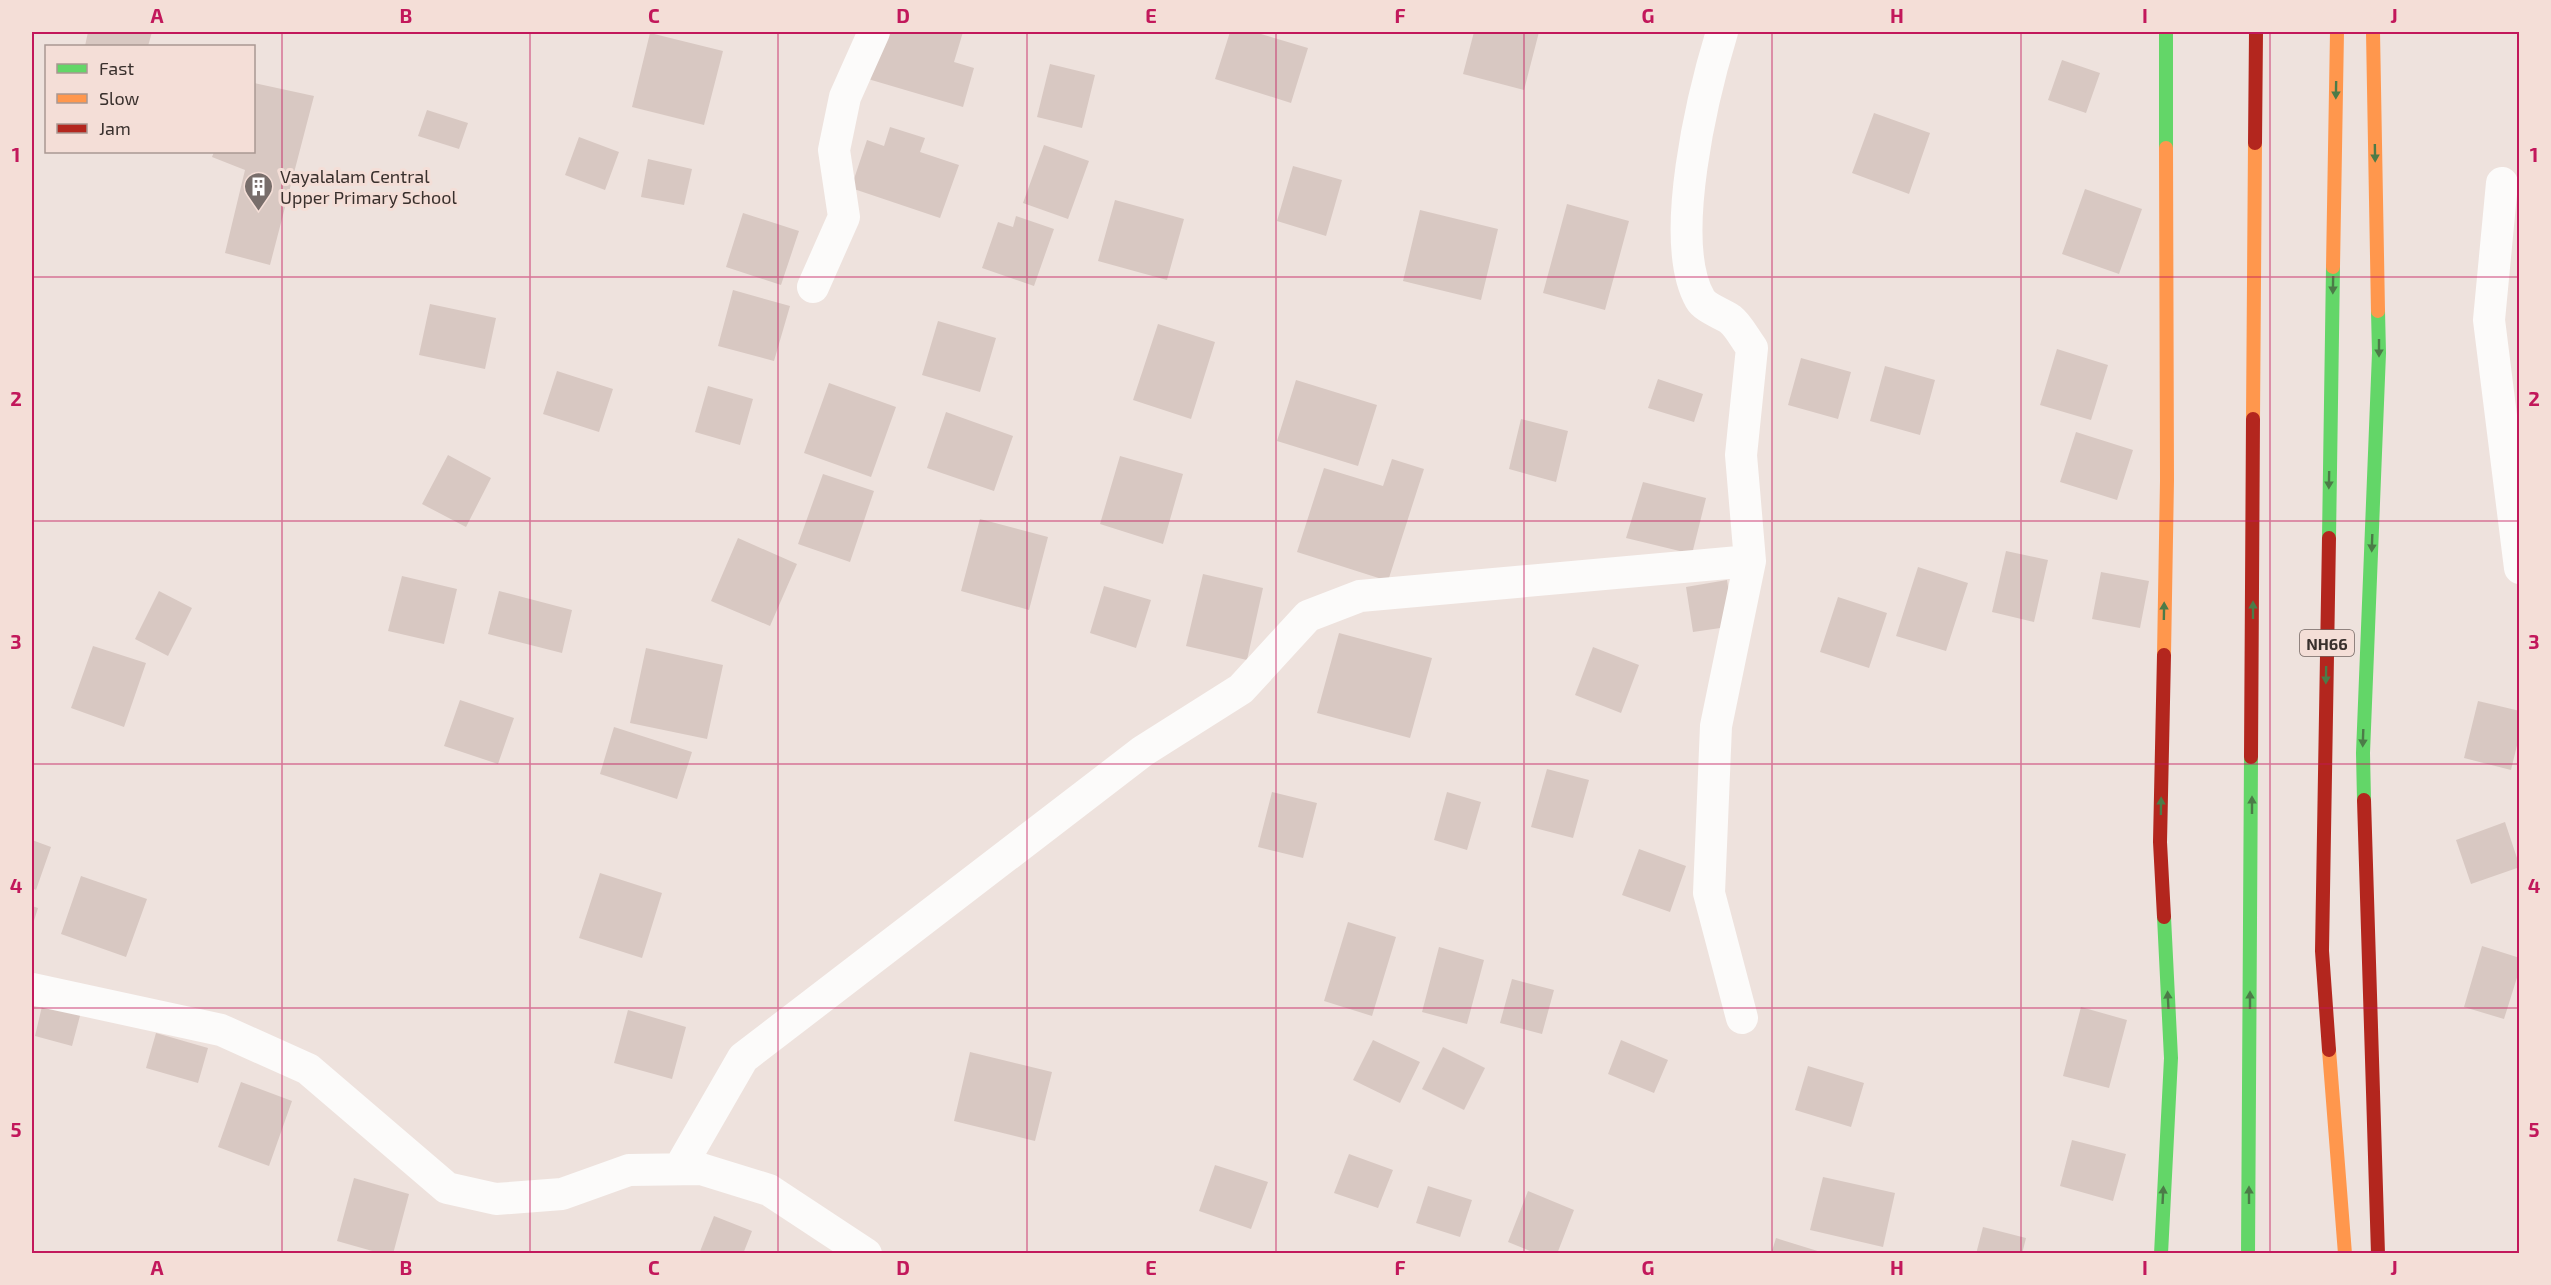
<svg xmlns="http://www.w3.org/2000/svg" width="2551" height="1285" viewBox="0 0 2551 1285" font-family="'Exo 2',sans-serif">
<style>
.building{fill:#d8c8c2}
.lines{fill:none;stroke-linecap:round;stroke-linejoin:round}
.street{stroke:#fcfbfa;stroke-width:32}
.fast{stroke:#63d668;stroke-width:14}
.slow{stroke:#ff974d;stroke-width:14}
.jam{stroke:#b3261e;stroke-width:14}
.oneway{fill:#4c7b48}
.grid{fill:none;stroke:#c2185b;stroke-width:1.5;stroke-opacity:0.55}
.labels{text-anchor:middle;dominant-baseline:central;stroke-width:6;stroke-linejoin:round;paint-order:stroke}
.shield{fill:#f4ded7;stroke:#716460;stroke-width:1.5}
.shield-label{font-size:16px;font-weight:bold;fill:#39302d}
.poi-label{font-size:18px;fill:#39302d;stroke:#f4ded7;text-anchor:start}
.neatline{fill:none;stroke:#c2185b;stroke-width:2}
.grid-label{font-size:20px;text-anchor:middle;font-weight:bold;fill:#c2185b}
</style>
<rect width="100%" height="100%" fill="#eee2dd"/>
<path class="building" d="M88,32h64l-4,14h-63z
M882,32h81l-9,30 20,6 -11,39 -95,-28z
M1230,32h24l54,16 -17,55 -76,-24z
M1474,32h65l-15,58 -61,-16z
M650,33l73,18 -19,74 -72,-18z
M2062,60l38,13 -14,40 -38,-13z
M1050,64l45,11 -13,53 -45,-11z
M254,83l60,13 -44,169 -45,-12 20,-83 -33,-13 2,-5h40z
M427,110l41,13 -9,26 -41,-13z
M1874,113l56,20 -21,61 -57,-21z
M890,127l35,11 -5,14 39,13 -19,53 -89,-30 16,-48 17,6z
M579,137l40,15 -14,38 -40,-15z
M1044,145l45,16 -21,58 -45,-16z
M648,159l44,10 -8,36 -43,-8z
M1293,166l49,14 -16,56 -49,-15z
M2085,189l57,20 -23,65 -57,-20z
M1115,200l69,19 -17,61 -69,-19z
M1567,204l62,17 -24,89 -62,-17z
M1420,210l78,19 -17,71 -78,-19z
M743,213l56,18 -18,54 -55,-18z
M1016,216l38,13 -20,57 -52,-18 16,-46 15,5z
M733,290l57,16 -16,55 -56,-15z
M430,304l66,14 -11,51 -66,-14z
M938,321l58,17 -16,54 -58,-17z
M1158,324l57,18 -24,77 -58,-19z
M2057,349l51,16 -17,55 -51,-15z
M1801,358l50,14 -13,47 -50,-14z
M1885,366l50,14 -15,55 -50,-14z
M557,371l56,18 -14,43 -56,-18z
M1658,379l45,15 -9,28 -46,-14z
M1296,380l81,25 -19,61 -81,-25z
M829,383l67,24 -25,70 -67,-24z
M708,386l45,13 -13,46 -45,-13z
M946,412l67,24 -19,55 -67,-23z
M1521,419l47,12 -12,51 -47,-13z
M2076,432l57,18 -16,50 -57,-18z
M448,455l43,23 -25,49 -44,-23z
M1120,456l63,18 -20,70 -63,-20z
M1392,459l32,10 -36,112 -91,-29 27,-84 59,18z
M823,474l51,17 -24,71 -52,-18z
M1643,482l63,16 -14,56 -66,-16z
M980,519l68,18 -19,73 -68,-19z
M738,538l59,26 -27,62 -59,-25z
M2006,551l42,9 -14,62 -42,-10z
M1918,567l50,16 -22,68 -50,-15z
M2101,572l48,9 -9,47 -48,-9z
M1203,574l60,14 -16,72 -61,-14z
M402,576l55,13 -13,55 -56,-13z
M1727,580l7,46 -41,6 -7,-45z
M1104,586l47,14 -15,48 -46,-15z
M159,591l33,17 -24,48 -33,-17z
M499,591l73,19 -10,43 -74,-19z
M1838,597l49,16 -18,55 -49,-16z
M1339,633l93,25 -22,80 -93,-25z
M93,646l53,17 -22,64 -53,-19z
M1593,647l46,18 -18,48 -46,-18z
M646,648l77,17 -16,74 -77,-16z
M460,700l54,18 -16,46 -54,-18z
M2478,701l42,10v22l-9,37 -47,-12z
M614,727l78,25 -15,47 -77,-25z
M1547,769l42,11 -16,58 -42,-11z
M1272,792l45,11 -14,55 -45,-11z
M1447,792l34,10 -14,48 -33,-10z
M2505,822l15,45 -49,17 -15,-44z
M32,840l19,7 -15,43 -4,-2z
M1639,849l47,17 -16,46 -48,-17z
M600,873l62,20 -20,65 -63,-20z
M81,876l66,23 -21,58 -65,-23z
M32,906l6,2 -6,19z
M1348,922l48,15 -24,79 -48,-15z
M2482,946l38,12v10l-16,51 -40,-12z
M1439,947l45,13 -17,64 -45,-12z
M1512,979l42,11 -12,44 -42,-11z
M43,1002l38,10 -9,34 -37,-10z
M2081,1007l46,13 -18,68 -46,-12z
M628,1010l58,17 -14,52 -58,-16z
M156,1033l52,15 -10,35 -52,-15z
M1373,1040l47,22 -20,41 -47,-23z
M1621,1040l47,20 -14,33 -46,-19z
M1443,1047l42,21 -21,42 -42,-21z
M970,1052l82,20 -17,69 -81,-20z
M1808,1066l56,17 -13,44 -56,-17z
M241,1082l51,19 -23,65 -51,-19z
M2072,1140l54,14 -13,47 -53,-15z
M1349,1154l44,16 -15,38 -44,-15z
M1215,1165l53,17 -17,47 -52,-18z
M1823,1177l72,16 -12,54 -73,-17z
M354,1178l55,16 -16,60h-10l-46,-13z
M1428,1186l44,14 -12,37 -44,-14z
M1528,1191l46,19 -17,44h-19l-30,-12z
M714,1216l38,15 -9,23h-44z
M1983,1227l43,11 -4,16h-46z
M1776,1238l48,15 -1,1h-52z"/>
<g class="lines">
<path class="street" d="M1722,32c-19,62 -55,209 -22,267 5,9 21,14 30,20 9,7 15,20 22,29l-11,107 9,106 -34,165 -7,167 33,125
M2502,183l-13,137 31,248
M813,287l31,-70 -10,-67 11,-53 29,-65
M32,989l189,41 87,39 139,119 49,11 66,-5 67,-24 72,-1 68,21 97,64
M679,1169l64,-111 400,-307 98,-62 67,-73 52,-20 390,-35"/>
<path class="fast" d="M2166,32v116
M2329,538l4,-271
M2364,800l-1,-47 16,-400 -1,-42
M2161,1254l10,-196 -7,-141
M2248,1254l3,-497"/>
<path class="slow" d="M2373,32l5,279
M2333,267l4,-235
M2253,419l2,-276
M2164,655l3,-175 -1,-332
M2329,1050l16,204"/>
<path class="jam" d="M2255,143l1,-111
M2329,538l-7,413 7,99
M2164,655l-4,187 4,75
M2251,757l2,-338
M2364,800l14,454"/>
</g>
<defs><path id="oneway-solid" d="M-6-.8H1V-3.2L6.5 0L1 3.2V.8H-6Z" transform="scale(1.5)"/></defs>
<g class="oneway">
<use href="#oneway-solid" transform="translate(2336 90) rotate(91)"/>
<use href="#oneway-solid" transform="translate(2375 153) rotate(89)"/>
<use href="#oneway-solid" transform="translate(2333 285) rotate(91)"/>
<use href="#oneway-solid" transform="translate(2379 348) rotate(90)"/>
<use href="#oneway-solid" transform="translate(2329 480) rotate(91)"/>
<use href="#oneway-solid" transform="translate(2372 543) rotate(92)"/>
<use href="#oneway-solid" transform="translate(2253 610) rotate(-90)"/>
<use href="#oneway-solid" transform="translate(2164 611) rotate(-89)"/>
<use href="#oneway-solid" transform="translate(2326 675) rotate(91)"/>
<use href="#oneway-solid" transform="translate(2363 738) rotate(92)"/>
<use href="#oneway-solid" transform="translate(2252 805) rotate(-90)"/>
<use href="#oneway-solid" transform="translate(2161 806) rotate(-89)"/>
<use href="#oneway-solid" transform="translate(2168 1000) rotate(-93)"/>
<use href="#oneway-solid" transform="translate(2250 1000) rotate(-90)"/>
<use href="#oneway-solid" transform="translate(2163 1195) rotate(-87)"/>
<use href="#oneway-solid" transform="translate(2249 1195) rotate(-90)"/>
</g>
<path class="grid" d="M282,32v1222M530,32v1222M778,32v1222M1027,32v1222M1276,32v1222M1524,32v1222M1772,32v1222M2021,32v1222M2270,32v1222M32,277h2488M32,521h2488M32,764h2488M32,1008h2488"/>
<defs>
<symbol id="building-pin" viewBox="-11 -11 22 30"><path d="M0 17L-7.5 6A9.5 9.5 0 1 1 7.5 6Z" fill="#786e6b" stroke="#f4ded7"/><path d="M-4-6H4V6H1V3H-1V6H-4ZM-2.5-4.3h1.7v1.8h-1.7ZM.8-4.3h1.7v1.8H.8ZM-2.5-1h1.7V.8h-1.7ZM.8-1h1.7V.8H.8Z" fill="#fff"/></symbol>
</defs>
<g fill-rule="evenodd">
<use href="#building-pin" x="242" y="170" width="33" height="45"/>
</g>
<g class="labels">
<rect class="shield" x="2300" y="630" width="54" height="26" rx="4.5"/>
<g class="shield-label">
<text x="2327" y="643">NH66</text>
</g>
<g class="poi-label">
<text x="280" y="176">Vayalalam Central<tspan x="280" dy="21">Upper Primary School</tspan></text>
</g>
</g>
<rect width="2551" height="1285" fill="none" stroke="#f4ded7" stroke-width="66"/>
<rect x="45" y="45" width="210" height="108" fill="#f4ded7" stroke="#a99893" stroke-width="1.5"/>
<rect x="57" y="64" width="30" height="9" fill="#63d668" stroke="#a99893" stroke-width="1.5"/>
<text x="99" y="75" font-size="18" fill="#39302d">Fast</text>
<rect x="57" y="94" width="30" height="9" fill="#ff974d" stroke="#a99893" stroke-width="1.5"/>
<text x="99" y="105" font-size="18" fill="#39302d">Slow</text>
<rect x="57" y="124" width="30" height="9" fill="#b3261e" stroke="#a99893" stroke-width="1.5"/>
<text x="99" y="135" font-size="18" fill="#39302d">Jam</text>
<rect x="33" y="33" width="2485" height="1219" class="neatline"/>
<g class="grid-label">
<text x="157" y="23">A</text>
<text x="406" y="23">B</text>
<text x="654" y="23">C</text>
<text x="903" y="23">D</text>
<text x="1151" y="23">E</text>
<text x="1400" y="23">F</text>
<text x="1648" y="23">G</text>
<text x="1897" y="23">H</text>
<text x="2145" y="23">I</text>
<text x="2394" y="23">J</text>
<text x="16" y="162">1</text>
<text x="2534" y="162">1</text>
<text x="16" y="406">2</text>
<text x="2534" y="406">2</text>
<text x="16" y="649">3</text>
<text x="2534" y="649">3</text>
<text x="16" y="893">4</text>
<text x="2534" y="893">4</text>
<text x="16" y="1137">5</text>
<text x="2534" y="1137">5</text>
<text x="157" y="1275">A</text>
<text x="406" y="1275">B</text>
<text x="654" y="1275">C</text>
<text x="903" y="1275">D</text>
<text x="1151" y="1275">E</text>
<text x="1400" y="1275">F</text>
<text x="1648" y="1275">G</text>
<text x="1897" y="1275">H</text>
<text x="2145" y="1275">I</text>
<text x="2394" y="1275">J</text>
</g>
</svg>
